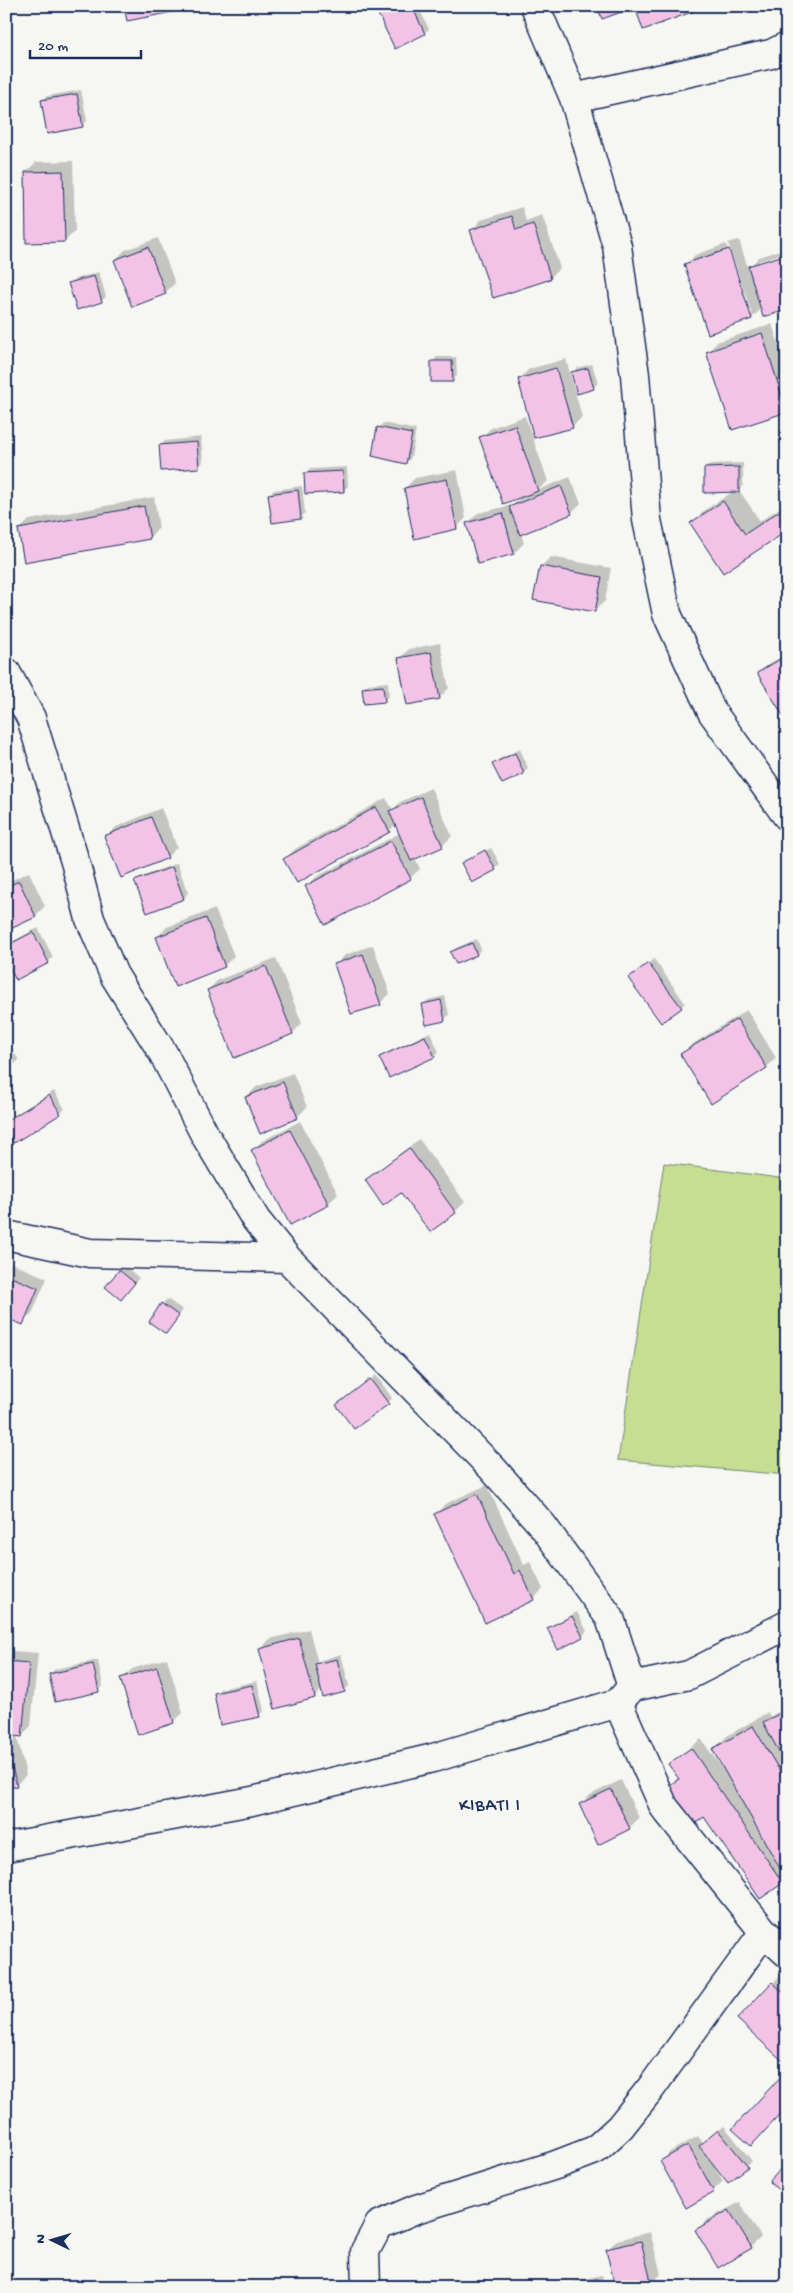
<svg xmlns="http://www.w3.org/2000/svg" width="793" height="2293" viewBox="0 0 793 2293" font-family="'Gochi Hand',sans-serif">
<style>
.green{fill:#c6dd92;stroke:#708678}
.shadow{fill:#0003}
.building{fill:#f2c3e7;stroke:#1b2f5e}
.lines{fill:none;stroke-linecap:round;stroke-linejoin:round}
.minor-casing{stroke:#1b2f5e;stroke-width:31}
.minor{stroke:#f6f6f2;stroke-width:28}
.labels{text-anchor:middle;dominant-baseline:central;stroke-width:5;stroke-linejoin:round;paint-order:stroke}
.quarter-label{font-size:18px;letter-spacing:1px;fill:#1b2f5e;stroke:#f6f6f2}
</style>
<rect width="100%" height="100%" fill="#f6f6f2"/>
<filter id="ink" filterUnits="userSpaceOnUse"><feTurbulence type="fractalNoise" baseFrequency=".02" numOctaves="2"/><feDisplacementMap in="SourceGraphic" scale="10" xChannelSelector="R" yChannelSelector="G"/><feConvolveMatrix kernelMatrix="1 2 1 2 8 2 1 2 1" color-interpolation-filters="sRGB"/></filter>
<g filter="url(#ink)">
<path class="green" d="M664,1163l123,16v296l-169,-15z"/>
<path class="shadow" d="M382,6h36l11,23 -5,4 -46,-22z
M81,90l6,31 -5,5 -40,-26 5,-4z
M73,161l2,70 -10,10 -39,-69 10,-10z
M522,207l4,14 16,-6 18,53 -10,10 -78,-48 9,-10z
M158,238l17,45 -10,10 -50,-33 10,-10z
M739,240l9,28 11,-11 28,-9v4l-28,9 3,47 -10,10 -44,15 -22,-68 9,-10 31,-11 23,70h3l-24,-71z
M99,272l7,25 -5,4 -31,-17 5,-5z
M772,324l15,44v43l-54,18 -25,-77 9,-10z
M437,357h19l1,19 -5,4 -20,-18z
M566,359l16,58 -10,10 -53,-48 10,-10z
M592,364l6,19 -5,5 -20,-16 4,-4z
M525,416l23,65 -10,9 32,-13 11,26 -10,10 -50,20 3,10 -10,10 -46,-30 10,-10 35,-8 9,-9 -41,-59 10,-9z
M383,423l33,7 -5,28 -5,4 -27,-34z
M201,437l2,25 -4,5 -39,-21 5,-5z
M743,463v23l-4,4 21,31 27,-18v26l-64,42 -32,-47 14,-14 29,-19 -29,-23 5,-4z
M347,467l1,19 -5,5 -38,-17 5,-5z
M457,470l9,48 -10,10 -51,-40 10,-10z
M302,486l3,27 -5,5 -31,-24 5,-4z
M154,497l5,31 -9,9 -131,-7 10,-10z
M551,557l60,11 -6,33 -10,9 -54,-44z
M440,643l9,45 -10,10 -40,-39 10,-10z
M787,653v66l-28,-45 10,-10z
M388,682l1,14 -5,5 -21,-13 5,-4z
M520,749l8,19 -4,5 -30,-9 5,-5z
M431,788l21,48 -10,10 -27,12 5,11 -10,9 -103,9 9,-10 84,-44 -4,-9 -7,7 -104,28 10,-10 91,-51 7,12 7,-8z
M161,808l16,39 -10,10 -61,-20 10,-10z
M490,846l10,18 -5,5 -33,-6 29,-15z
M177,863l11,30 -4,5 -37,13 -11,-29 5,-5z
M29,872l16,34 -10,10 -29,13v-46z
M215,909l19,47 -10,10 -67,-29 10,-10z
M38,928l15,29 -5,5 -42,-3v-14z
M477,939l4,10 -4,5 -21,9 -5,-11 5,-4z
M373,945l17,49 -10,9 -44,-38 9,-10z
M276,958l26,65 -9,10 -85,-43 10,-10z
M654,959l31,44 -4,4 -52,-29z
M445,996l4,19 -5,5 -21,-15 5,-5z
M747,1010l29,48 -9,9 -85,-12 9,-10z
M430,1032l9,20 -5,4 -53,2 5,-5z
M6,1041l13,19 -13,12z
M293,1073l14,34 -10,10 -50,-20 9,-10z
M54,1091l11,18 -5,4 -54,8z
M300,1121l38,73 -10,10 -76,-53 10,-10z
M419,1139l46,63 -10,10 -53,-21 -36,-11z
M6,1261l41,17 -15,36 -10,9 -16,-6z
M125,1266l14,12 -14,16 -19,-7z
M167,1299l16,11 -17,23 -4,-29z
M376,1375l16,23 -4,5 -50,2z
M487,1485l37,80 6,-3 13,27 -10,10 -97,-85 9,-10z
M577,1612l10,19 -5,5 -34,-7z
M309,1629l9,34 3,-3 20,-6 8,32 -5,5 -22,-2 -7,8 -55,-48 10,-10z
M13,1651l25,2 -7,73 -10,10 -15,-2v-76z
M167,1658l16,55 -10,9 -51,-43 10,-10z
M98,1660l5,26 -5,5 -48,-17 5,-5z
M257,1681l7,30 -5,4 -44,-21 5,-5z
M787,1706v172l-4,4 -78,-66 -40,-26 14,-13 -9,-13 31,-25 21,29 1,-1 -10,-17 14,-14 41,-24 2,5z
M17,1736l9,39 -10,10 -10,2v-49z
M621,1780l18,38 -10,10 -30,15 -18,-38 9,-10z
M786,1969h1v94l-48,-44z
M724,2126l28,35 -24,20 -13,-14 8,14 -10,10 -51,-30 9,-10 27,-15 5,8z
M740,2202l21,35 -10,10 -54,-17 10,-10z
M650,2232l11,42 -9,10 -11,3h-24l-10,-37 10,-10z
M602,2275l3,12h-34l4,-6z
M475,2282l2,5h-12z"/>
<path class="building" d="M124,6h74v1l-71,14z
M384,6h28l13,28 -30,15 -19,-39z
M597,6h111l-65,24 -8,-23 -33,12z
M77,94l6,33 -36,7 -6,-34z
M63,171l2,71 -39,1 -1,-71z
M512,216l4,14 17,-6 18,55 -58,19 -23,-68z
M148,247l18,47 -34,13 -18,-47z
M729,249l23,70 -44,15 -24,-70z
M787,254v56l-24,7 -15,-51z
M94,276l8,26 -25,8 -9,-27z
M762,333l25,79 -55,18 -26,-78z
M431,361h21l1,21h-22z
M556,368l17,60 -39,10 -16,-59z
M588,368l6,21 -17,5 -6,-22z
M515,425l23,66 -35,13 -24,-67z
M377,427l35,7 -6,30 -34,-8z
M197,442l2,26 -38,3 -2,-26z
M739,467v25l-35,1v-25z
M343,471l1,21 -39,2 -1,-21z
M447,479l10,50 -43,10 -10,-51z
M561,486l11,28 -52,21 -11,-28z
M298,490l3,29 -29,4 -4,-29z
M723,501l22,33 42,-28v25l-64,42 -33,-50z
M144,506l6,33 -126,23 -6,-33z
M503,513l11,41 -36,10 -12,-41z
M540,566l62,11 -7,35 -62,-12z
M431,652l9,47 -33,6 -9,-47z
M787,655v67l-30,-49z
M383,686l2,16 -21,2 -2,-16z
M515,753l9,21 -22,10 -10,-20z
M421,797l22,50 -32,14 -22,-50z
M376,807l14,25 -93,51 -14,-24z
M151,817l17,41 -47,20 -17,-42z
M391,841l20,38 -86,46 -20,-39z
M485,850l11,20 -24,13 -11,-20z
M172,867l12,32 -37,14 -13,-32z
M19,881l17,36 -30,14v-44z
M206,918l19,49 -50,20 -19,-50z
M33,932l16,31 -33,17 -10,-18v-16z
M472,943l5,12 -21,9 -6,-12z
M363,954l18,51 -30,9 -17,-50z
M648,963l34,45 -21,15 -33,-45z
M266,966l27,68 -59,24 -27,-68z
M441,1000l4,21 -19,4 -4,-21z
M737,1019l30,49 -56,36 -31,-50z
M425,1036l10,21 -46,21 -10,-21z
M283,1082l15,36 -38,16 -15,-37z
M49,1095l12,19 -47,29 -8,-12v-10z
M290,1130l39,75 -39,20 -39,-75z
M409,1148l47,65 -26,19 -29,-39 -18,13 -18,-26z
M119,1270l16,13 -14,17 -16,-13z
M6,1275l32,13 -15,37 -17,-7z
M161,1303l18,13 -13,18 -17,-12z
M370,1379l19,25 -35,25 -18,-24z
M477,1494l37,80 6,-4 14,30 -49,23 -51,-109z
M572,1616l11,21 -25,13 -11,-22z
M299,1638l16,60 -40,11 -16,-60z
M337,1659l8,33 -22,6 -8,-34z
M6,1661l23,2 -7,74 -16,-2z
M93,1664l6,28 -44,10 -6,-28z
M157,1667l17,56 -36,12 -18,-57z
M252,1685l8,32 -40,8 -6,-32z
M787,1710v57l-24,-45z
M753,1726l34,57 -1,96 -74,-130z
M6,1745l11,41 -11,2z
M691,1748l92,135 -23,16 -56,-82 -15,11 -26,-39 16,-10 -11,-15z
M611,1789l19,40 -32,16 -19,-41z
M772,1982l15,14v69l-50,-46z
M787,2070v37l-36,39 -19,-17z
M718,2130l30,37 -20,16 -29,-37z
M688,2145l26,47 -28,16 -26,-47z
M787,2162v35l-18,-15z
M729,2210l23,38 -34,20 -23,-38z
M641,2241l11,44 -37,2 -9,-38z
M597,2279l2,8h-30v-1z"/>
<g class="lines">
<defs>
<path id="minor" d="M535,6l39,92 43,148 18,129 12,145 20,94 45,98 75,104
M574,98l197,-44 16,-8
M6,672l25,46 45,147 14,54 24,56 49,78 42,82 51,85 31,38 205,210 51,58 67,92 22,69
M6,1235l84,18 197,5
M618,1703l46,104 100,125 23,21
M6,1847l246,-46 181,-43 185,-55 14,-16 57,-12 98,-50
M366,2287l-1,-36 14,-26 37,-16 140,-44 39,-15 25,-23 31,-39 113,-156"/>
</defs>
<use href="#minor" class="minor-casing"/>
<use href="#minor" class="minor"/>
</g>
</g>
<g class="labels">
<g class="quarter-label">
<text x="490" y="1806">KIBATI I</text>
</g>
</g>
<rect width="793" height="2293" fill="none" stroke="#f6f6f2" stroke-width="25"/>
<rect x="12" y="12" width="768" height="2268" fill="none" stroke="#1b2f5e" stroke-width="2" filter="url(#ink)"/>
<g transform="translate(52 2240) rotate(275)" stroke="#f6f6f2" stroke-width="4" paint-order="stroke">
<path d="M0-4L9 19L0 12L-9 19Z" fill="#1b2f5e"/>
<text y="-8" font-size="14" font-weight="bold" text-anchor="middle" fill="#1b2f5e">N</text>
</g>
<path d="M30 50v8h111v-8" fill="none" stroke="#1b2f5e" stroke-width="2.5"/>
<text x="38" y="50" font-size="15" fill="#1b2f5e" stroke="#f6f6f2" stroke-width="4" paint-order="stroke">20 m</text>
</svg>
